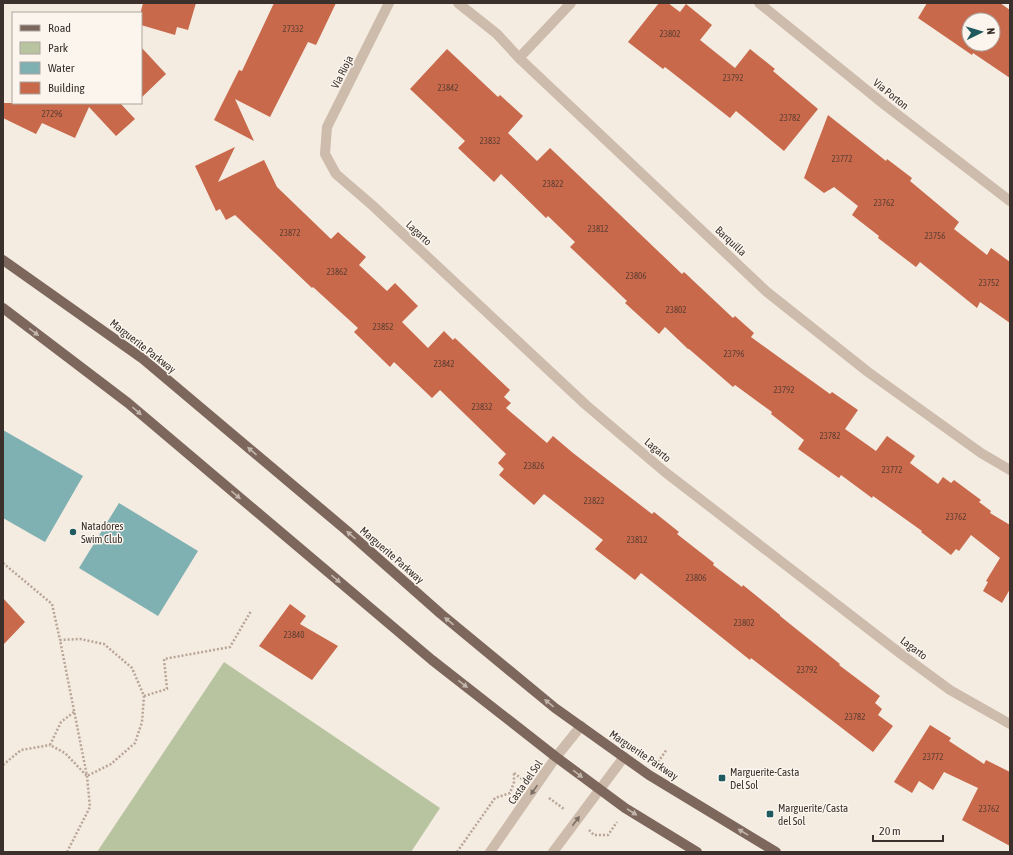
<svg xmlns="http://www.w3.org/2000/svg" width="1013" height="855" viewBox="0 0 1013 855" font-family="'Asap Condensed',sans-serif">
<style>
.green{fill:#b8c4a0}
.water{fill:#7fb0b2}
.building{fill:#c8694b;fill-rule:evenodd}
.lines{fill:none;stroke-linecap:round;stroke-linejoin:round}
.path{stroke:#b9a596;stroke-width:2.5;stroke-dasharray:2 2;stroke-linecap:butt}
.minor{stroke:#cdbbac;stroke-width:10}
.tertiary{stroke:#cdbbac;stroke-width:10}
.primary{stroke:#7d675c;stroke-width:10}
.oneway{fill:#c2b5ac}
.oneway2{fill:#7d6f65}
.poi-dot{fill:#1f5a5e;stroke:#fbf5ee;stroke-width:1.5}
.labels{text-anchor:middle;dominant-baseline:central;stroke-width:3;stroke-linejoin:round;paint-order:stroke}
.number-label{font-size:9px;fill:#5e3e33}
.street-label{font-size:11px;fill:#3b302b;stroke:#fbf5ee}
.poi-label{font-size:11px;fill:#3b302b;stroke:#fbf5ee;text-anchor:start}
</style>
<rect width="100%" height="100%" fill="#f4ebe1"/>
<path class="green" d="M224,662l216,146 -29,44h-314z"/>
<path class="water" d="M3,430l80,46 -38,66 -42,-24z
M119,503l79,48 -40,65 -79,-48z"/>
<path class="building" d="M143,3h53l-8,27 -11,-3 -2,8 -34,-10v-14z
M274,3h62l-20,42 -8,-3 -38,75 -35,-18 19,42 -40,-21 25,-50 3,1z
M659,3h9l12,9 6,-8 26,21 -12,15 35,28 15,-19 25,20 -2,2 45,38 -34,42 -48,-40 -6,7 -65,-51 -2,2 -35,-27z
M927,3h73l10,7v68l-37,-25 -1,2 -54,-37zM969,20h24v24h-24z
M141,47l25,27 -25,24z
M447,49l51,48 2,-2 23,21 -15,17 29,28 13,-13 132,126 2,-2 49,46 2,-2 19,17 -3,4 79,57 2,-2 26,18 -13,19 31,22 11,-15 28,20 -5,7 28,21 5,-7 8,6 3,-3 27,20 -2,2 12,9 -1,2 20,12v64l-8,14 -19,-12 5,-9 -2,-1 14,-23 -29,-23 -12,16 -3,-2 -5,6 -30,-23 1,-1 -49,-35 -1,2 -31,-23 -2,3 -41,-29 6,-9 -33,-26 1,-2 -37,-27 -2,2 -44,-38h-1l-23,-22 -6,7 -34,-31 2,-2 -57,-54 5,-5 -27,-26 -2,2 -45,-44 -7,8 -36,-34 7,-7 -55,-52z
M3,103h117l15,16 -19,17 -27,-29 -14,31 -33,-15 -6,11 -33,-16z
M828,115l58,46 1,-2 25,19 -2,3 49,41 -5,7 33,26 4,-7 19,14v61l-30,-21 -3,6 -57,-46 -4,5 -38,-29 1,-2 -27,-21 6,-9 -24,-19 -10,6 -20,-15z
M235,147l-17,35 46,-22 13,27 54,52 7,-7 28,25 -7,8 28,26 8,-8 23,23 -16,16 26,26 16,-17 9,9 2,-2 55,52 -6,7 7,6 -5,5 41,35 6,-7 20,17 79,61 2,-2 25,20 -2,2 37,29 -1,2 29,22 1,-2 37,30v1l60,48 -1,1 41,31 -5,7 7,6 -4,6 15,11 -20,26 -122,-94 -1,2 -109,-87 -6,7 -40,-31 8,-9 -59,-46 -10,11 -35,-30 5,-6 -6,-6 8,-9 -66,-64 -8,8 -38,-36 -4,5 -36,-35 4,-4 -45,-41 -1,1 -77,-73 -9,5 -6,-11 -4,2 -21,-45z
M3,598l22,24 -22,23z
M290,604l16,12 -6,8 38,22 -26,34 -53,-34z
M930,725l21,13 -2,3 35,23 2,-4 24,12v74l-48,-26 16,-32 -34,-16 -11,18 -14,-9 -7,12 -18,-11z"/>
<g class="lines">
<path class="path" d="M3,563l49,41 8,36
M144,696l23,-7 -3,-30 66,-12 21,-36
M74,712l-13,10 -11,23 15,8 22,23
M658,762l9,-13
M3,765l18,-15 29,-5
M514,773l8,6
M549,798l15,11
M589,830l5,5h14l9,-13
M67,852l23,-45 -3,-31 -27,-136 20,-1 24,5 28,24 12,28 -2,26 -7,21 -24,21 -24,12
M457,852l38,-54 15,-5 4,-11v-9"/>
<path class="minor" d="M389,3l-62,124 -2,27 11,20 36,31 214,200 79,67 236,182 49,36 60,34
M458,3l39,31 22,24 248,234 101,80 113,81 29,17
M759,3l126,102 125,96
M519,58l52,-55"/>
<path class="tertiary" d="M490,852l66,-95 25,-31
M553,852l71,-95"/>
<path class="primary" d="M3,260l140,99 203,171 95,84 114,94 94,67 127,77
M3,308l125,95 304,257 124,97 69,51 72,44"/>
</g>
<defs><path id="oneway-solid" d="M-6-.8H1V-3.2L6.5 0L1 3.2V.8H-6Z"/></defs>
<g class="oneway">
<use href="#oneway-solid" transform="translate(34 332) rotate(37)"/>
<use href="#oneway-solid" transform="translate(137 411) rotate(40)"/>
<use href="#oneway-solid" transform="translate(252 451) rotate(-140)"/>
<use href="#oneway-solid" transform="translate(236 495) rotate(40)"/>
<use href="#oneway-solid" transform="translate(351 535) rotate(-139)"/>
<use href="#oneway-solid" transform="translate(336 579) rotate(40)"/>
<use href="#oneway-solid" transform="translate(449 621) rotate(-141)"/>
<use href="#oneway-solid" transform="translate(463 684) rotate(38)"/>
<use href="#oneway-solid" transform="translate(549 703) rotate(-141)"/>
<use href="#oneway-solid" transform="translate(578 774) rotate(37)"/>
<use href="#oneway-solid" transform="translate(632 812) rotate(32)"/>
<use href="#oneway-solid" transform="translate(743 832) rotate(-149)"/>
</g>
<g class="oneway2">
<use href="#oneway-solid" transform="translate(534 790) rotate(125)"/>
<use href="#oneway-solid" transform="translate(576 821) rotate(-53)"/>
</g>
<g class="poi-dot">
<circle cx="73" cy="532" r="4"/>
<rect x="718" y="774" width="8" height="8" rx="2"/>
<rect x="766" y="810" width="8" height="8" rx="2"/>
</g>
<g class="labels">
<g class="number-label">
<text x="293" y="29">27332</text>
<text x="670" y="34">23802</text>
<text x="733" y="78">23792</text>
<text x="448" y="88">23842</text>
<text x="52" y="114">27296</text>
<text x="790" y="118">23782</text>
<text x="490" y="141">23832</text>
<text x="842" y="159">23772</text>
<text x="553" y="184">23822</text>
<text x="884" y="203">23762</text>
<text x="598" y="229">23812</text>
<text x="290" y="233">23872</text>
<text x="935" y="236">23756</text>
<text x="337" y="272">23862</text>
<text x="636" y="276">23806</text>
<text x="989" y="283">23752</text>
<text x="676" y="310">23802</text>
<text x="383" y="327">23852</text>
<text x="734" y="354">23796</text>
<text x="444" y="364">23842</text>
<text x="784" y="390">23792</text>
<text x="482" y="407">23832</text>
<text x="830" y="436">23782</text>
<text x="534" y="466">23826</text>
<text x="892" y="470">23772</text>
<text x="594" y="501">23822</text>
<text x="956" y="517">23762</text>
<text x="637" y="540">23812</text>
<text x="696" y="578">23806</text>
<text x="744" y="623">23802</text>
<text x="294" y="635">23840</text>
<text x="807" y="670">23792</text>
<text x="855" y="717">23782</text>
<text x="933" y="757">23772</text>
<text x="989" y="809">23762</text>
</g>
<g class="street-label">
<text transform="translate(342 72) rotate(-63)">Via Rioja</text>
<text transform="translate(891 94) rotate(39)">Via Porton</text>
<text transform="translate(419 233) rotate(43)">Lagarto</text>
<text transform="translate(731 241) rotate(43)">Barquilla</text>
<text transform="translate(143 346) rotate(38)">Marguerite Parkway</text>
<text transform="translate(658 450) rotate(40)">Lagarto</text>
<text transform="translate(392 555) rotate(41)">Marguerite Parkway</text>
<text transform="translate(914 648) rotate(37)">Lagarto</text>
<text transform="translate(644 755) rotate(34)">Marguerite Parkway</text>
<text transform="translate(525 782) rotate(-55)">Casta del Sol</text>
</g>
<g class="poi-label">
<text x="81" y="526">Natadores<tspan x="81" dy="13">Swim Club</tspan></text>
<text x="730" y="772">Marguerite-Casta<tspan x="730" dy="13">Del Sol</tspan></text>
<text x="778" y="808">Marguerite/Casta<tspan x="778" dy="13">del Sol</tspan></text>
</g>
</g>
<rect width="1013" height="855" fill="none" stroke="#3b302b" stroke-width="8"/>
<rect x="12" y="12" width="130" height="92" fill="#fbf5ee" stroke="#aea6a0"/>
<rect x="20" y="25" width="20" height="6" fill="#7d675c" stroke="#aea6a0"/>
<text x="48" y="32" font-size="12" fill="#3b302b">Road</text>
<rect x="20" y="42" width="20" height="12" fill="#b8c4a0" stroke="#aea6a0"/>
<text x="48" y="52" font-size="12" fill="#3b302b">Park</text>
<rect x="20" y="62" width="20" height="12" fill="#7fb0b2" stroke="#aea6a0"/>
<text x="48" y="72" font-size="12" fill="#3b302b">Water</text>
<rect x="20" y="82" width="20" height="12" fill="#c8694b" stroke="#aea6a0"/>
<text x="48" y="92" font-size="12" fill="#3b302b">Building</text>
<g transform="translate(981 32) rotate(85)"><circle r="19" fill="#fbf5ee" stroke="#aea6a0"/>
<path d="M0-3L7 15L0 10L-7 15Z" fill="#1f5a5e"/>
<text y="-6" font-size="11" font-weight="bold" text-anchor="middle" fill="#3b302b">N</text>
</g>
<path d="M873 835v6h70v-6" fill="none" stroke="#3b302b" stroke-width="2"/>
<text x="879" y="835" font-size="12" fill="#3b302b" stroke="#fbf5ee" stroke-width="3" paint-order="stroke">20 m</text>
</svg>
